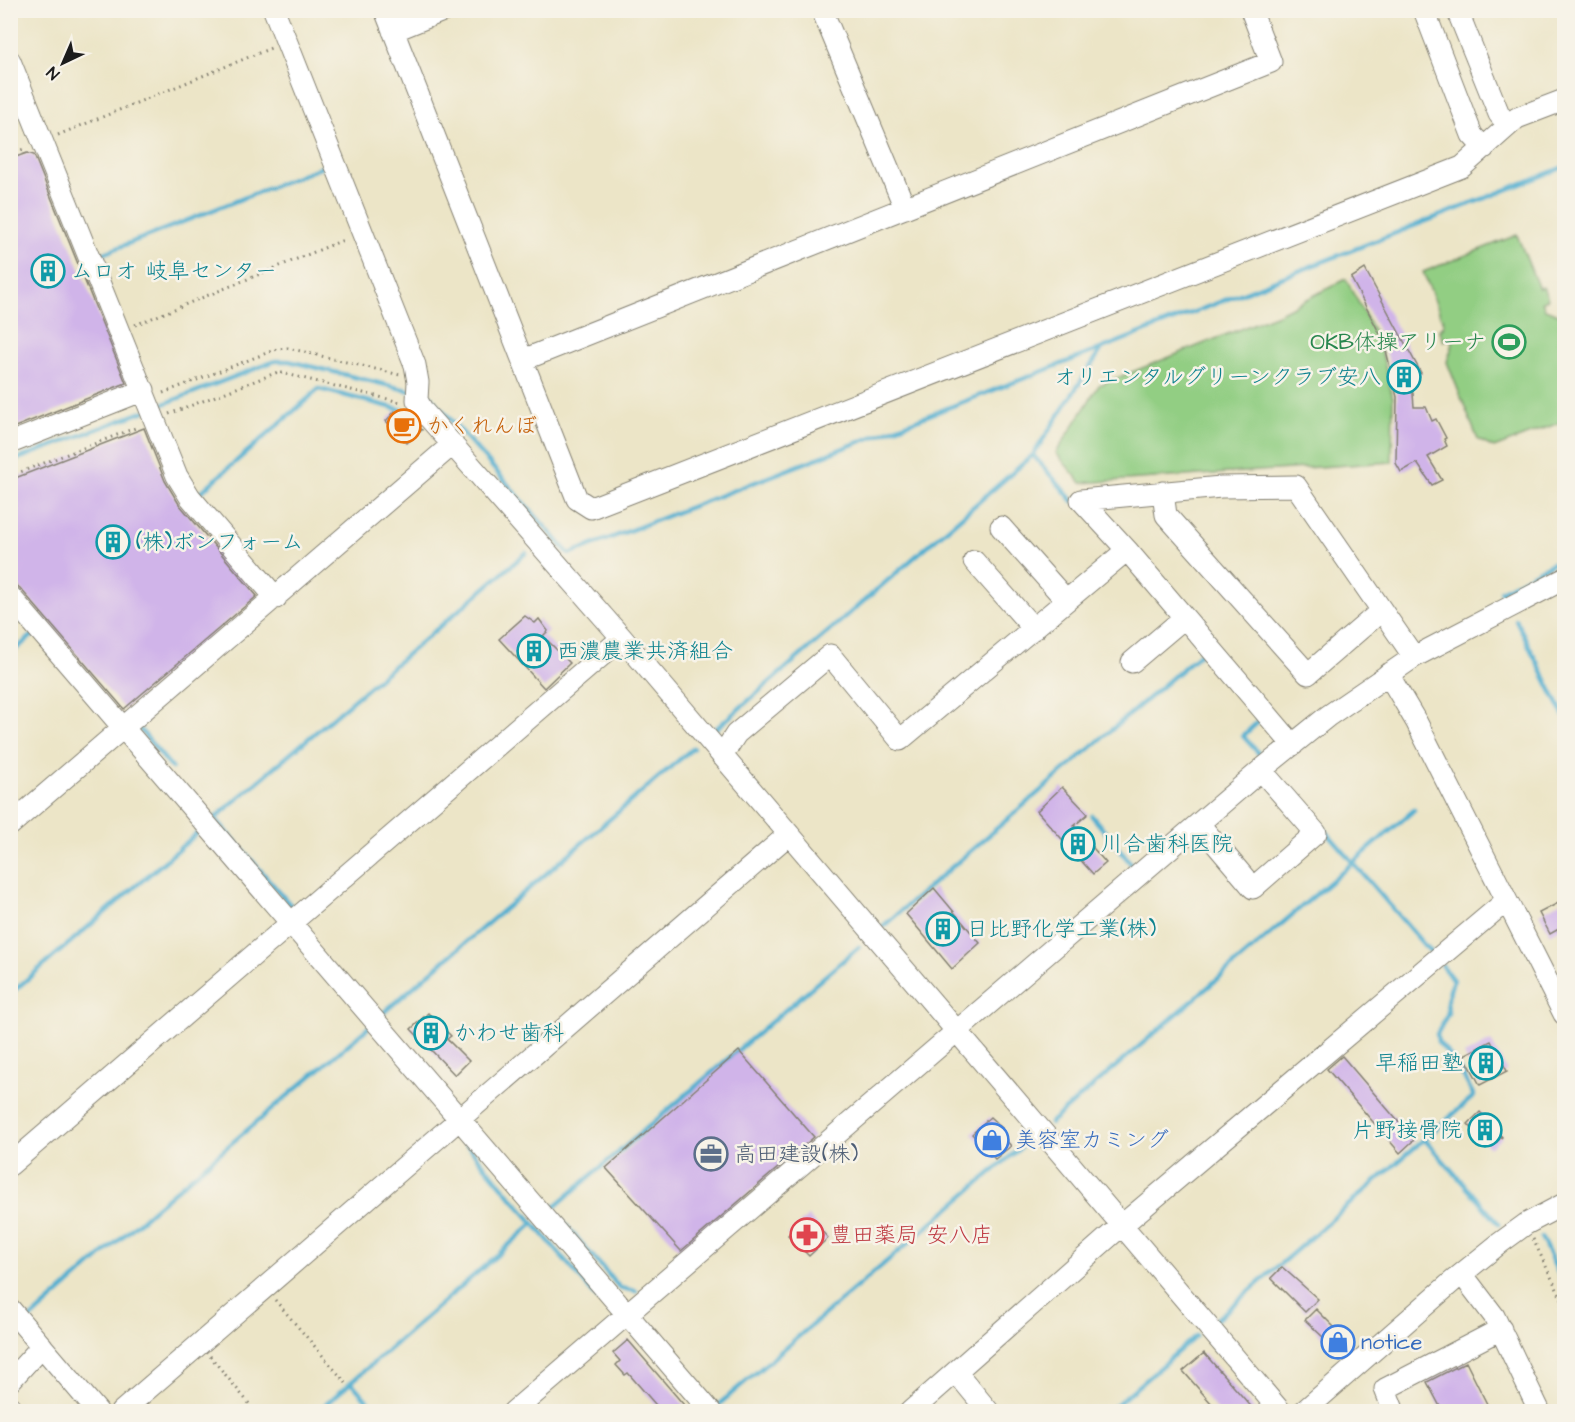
<svg xmlns="http://www.w3.org/2000/svg" width="1575" height="1422" viewBox="0 0 1575 1422" font-family="'Architects Daughter','Klee One',sans-serif">
<style>
.green{fill:#92ce83;stroke:#577550;stroke-width:1.5}
.lines{fill:none;stroke-linecap:round;stroke-linejoin:round}
.stream{stroke:#51afd0;stroke-width:4.5}
.building{fill:#d0b4e9}
.minor-casing{stroke:#848072;stroke-width:23}
.path{stroke:#848072;stroke-width:3;stroke-dasharray:1.5 4.5;stroke-linecap:butt}
.minor{stroke:#fff;stroke-width:21}
.labels{text-anchor:middle;dominant-baseline:central;stroke-width:5;stroke-linejoin:round;paint-order:stroke}
.culture-label{font-size:22px;fill:#0d838f;stroke:#f7f3e8;text-anchor:start}
.leisure-label{font-size:22px;fill:#27864d;stroke:#f7f3e8;text-anchor:end}
.food-label{font-size:22px;fill:#c56008;stroke:#f7f3e8;text-anchor:start}
.shop-label{font-size:22px;fill:#366cbe;stroke:#f7f3e8;text-anchor:start}
.service-label{font-size:22px;fill:#4e5e75;stroke:#f7f3e8;text-anchor:start}
.health-label{font-size:22px;fill:#be3a42;stroke:#f7f3e8;text-anchor:start}
</style>
<rect width="100%" height="100%" fill="#f7f3e8"/>
<filter id="ink" filterUnits="userSpaceOnUse"><feTurbulence type="fractalNoise" baseFrequency=".0167" numOctaves="2"/><feDisplacementMap in="SourceGraphic" scale="12" xChannelSelector="R" yChannelSelector="G"/><feConvolveMatrix kernelMatrix="1 2 1 2 8 2 1 2 1" color-interpolation-filters="sRGB"/></filter>
<filter id="wash" filterUnits="userSpaceOnUse"><feTurbulence type="fractalNoise" baseFrequency=".008" numOctaves="4" result="noise"/><feDisplacementMap in="SourceGraphic" scale="24" xChannelSelector="R" yChannelSelector="G"/><feGaussianBlur stdDeviation="1.35" result="paint"/><feColorMatrix in="noise" values="0 0 0 0 0 0 0 0 0 0 0 0 0 0 0 0 0 1.4 0 .05"/><feComposite in="paint" operator="in"/></filter>
<g filter="url(#wash)">
<rect width="100%" height="100%" fill="#ece5c7"/>
<path class="green" d="M1517,235l22,54 4,-2 5,12 -6,3 3,7 16,6 3,9v97l-70,27 -16,-8 -31,-78 6,-19 -2,-5 -7,3 -5,-12 6,-3 -22,-54z
M1346,279l33,62 14,57 -1,64 -311,21 -25,-30 43,-68 179,-71z"/>
<g class="lines">
<path class="stream" d="M10,14l10,-4
M102,254l225,-89
M423,394l7,2 139,158 526,-203 469,-184
M156,407l119,-46h14l122,30
M1033,455l40,46
M10,462l135,-51
M201,492l118,-103 91,23 6,6
M1506,602l-5,-11 63,-34
M1516,620l48,96
M10,654l23,-19
M1258,717l2,3 -17,16 18,20
M138,727l34,41
M712,732l321,-277 68,-105
M1092,816l41,50
M1323,828l108,125
M294,909l-79,-91 311,-265
M881,928l321,-276
M10,994l190,-163
M383,1013l310,-265
M1050,1123l364,-313
M456,1132l142,167
M1425,1140l74,84
M1541,1237l23,48
M636,1291l-16,-3 -68,-79 307,-262
M1217,1319l257,-223 -17,-32 -19,-22 -1,-8 11,-21 -1,-12 6,-21 -11,-14
M29,1320l127,-113 213,-180
M10,1335l8,-6
M351,1382l26,30
M718,1405l309,-263
M317,1412l217,-189
M1108,1412l88,-76"/>
</g>
<g id="blocks">
<path class="building" d="M27,153l7,2 92,228 -116,46v-270z
M1365,269l56,104 -12,7 4,14 1,13h12l6,14 4,-2 10,19 -2,1 3,7 -19,11 14,23 -10,5 -15,-22 -16,9 -5,-9 1,-66 -13,-55 -33,-64z
M395,411l11,11 4,-4 12,12 -15,13 -21,-22z
M144,428l21,53 14,23 78,92 -133,113 -104,-121 -10,-8v-100z
M525,616l10,7 4,-4 9,12 -5,5 27,27 -26,25 -45,-49z
M1062,787l26,27 -14,12 32,37 -13,11 -56,-63z
M934,888l46,55 -28,26 -46,-55z
M1564,900v26l-14,8 -11,-21z
M428,1013l23,23 -4,3 22,22 -14,14 -44,-46z
M1491,1041l16,30 -27,14 -16,-30z
M739,1051l75,86 -133,114 -75,-83z
M1342,1056l72,84 -14,13 -73,-84z
M1480,1112l22,25 -12,11 -22,-24z
M990,1117l12,11 -3,4 12,14 -16,13 -23,-25z
M808,1216l20,22 -19,18 -21,-21z
M1282,1267l36,32 -13,13 -34,-34z
M1316,1309l38,38 -11,9 -38,-36z
M628,1340l62,72h-28l-34,-39 -3,2 -9,-10 4,-4 -7,-8z
M1204,1353l52,59h-37l-36,-41z
M1466,1362l25,50h-48l-16,-30z"/>
</g>
</g>
<g filter="url(#ink)">
<use href="#blocks" fill-opacity="0" stroke="#848072" stroke-width="1.5"/>
<g class="lines">
<defs>
<path id="minor" d="M274,10l141,355 3,17 -1,18 6,11 199,227 659,774
M385,10l192,489 14,9 871,-341 55,-49 47,-18
M822,10l83,198
M1424,10l48,125 12,13
M1457,10l42,104 9,11
M393,31l52,-21
M10,61l167,415 13,21 86,101
M523,360l748,-298 -20,-52
M10,443l134,-53
M1163,492l3,23 142,159 73,-63
M1001,527l65,73
M1127,550l166,195
M974,561l60,68
M10,596l701,816
M1132,662l52,-44
M1388,674l29,49 147,291
M722,756l14,-22 94,-79 70,85 227,-190 -46,-50 140,-13 75,-1 118,171
M1199,824l54,64 63,-55 -55,-63
M10,825l443,-381
M10,1165l612,-527
M1462,1274l32,42 46,96
M10,1309l88,103
M956,1372l33,40
M10,1381l32,-35
M10,1407l2,5
M121,1412l668,-578
M513,1412l748,-642 67,-54 86,-59 150,-78
M910,1412l211,-186 385,-325
M1303,1412l150,-131 47,-38 26,-19 38,-20
M1394,1412l-9,-23 116,-60"/>
</defs>
<use href="#minor" class="minor-casing"/>
<path class="path" d="M58,135l213,-87
M10,154l17,-6
M135,325l211,-86
M163,393l114,-44 11,-1 112,27
M169,414l109,-42 122,30
M10,476l128,-49
M1533,1239l31,65
M275,1300l71,83
M210,1356l46,56"/>
<use href="#minor" class="minor"/>
</g>
</g>
<defs>
<symbol id="building-ring" viewBox="-11 -11 22 22"><circle r="9.5" fill="#f7f3e8" stroke="#0f9aa8" stroke-width="1.5"/><path d="M-4-6H4V6H1V3H-1V6H-4ZM-2.5-4.3h1.7v1.8h-1.7ZM.8-4.3h1.7v1.8H.8ZM-2.5-1h1.7V.8h-1.7ZM.8-1h1.7V.8H.8Z" fill="#0f9aa8"/></symbol>
<symbol id="stadium-ring" viewBox="-11 -11 22 22"><circle r="9.5" fill="#f7f3e8" stroke="#2e9e5b" stroke-width="1.5"/><path d="M0-5a6.5 5 0 1 0 0 10a6.5 5 0 1 0 0-10ZM-3.5-1.8h7v3.6h-7Z" fill="#2e9e5b"/></symbol>
<symbol id="cafe-ring" viewBox="-11 -11 22 22"><circle r="9.5" fill="#f7f3e8" stroke="#e8710a" stroke-width="1.5"/><path d="M-5.5-4.5H6V0H3Q3 3.5 0 3.5H-2.5Q-5.5 3.5-5.5 0ZM3-3.2v2h1.7v-2ZM-6 4.5H4V6H-6Z" fill="#e8710a"/></symbol>
<symbol id="shop-ring" viewBox="-11 -11 22 22"><circle r="9.5" fill="#f7f3e8" stroke="#3f7fe0" stroke-width="1.5"/><path d="M-5-2.5h2.3a2.7 3.5 0 0 1 5.4 0H5L5.5 6h-11ZM-1.5-2.5h3a1.5 2.3 0 0 0-3 0Z" fill="#3f7fe0"/></symbol>
<symbol id="office-ring" viewBox="-11 -11 22 22"><circle r="9.5" fill="#f7f3e8" stroke="#5c6f8a" stroke-width="1.5"/><path d="M-6-3h4V-5.5h4V-3h4V5H-6ZM-1-4.5V-3h2v-1.5ZM-6 0V1H6V0Z" fill="#5c6f8a"/></symbol>
<symbol id="pharmacy-ring" viewBox="-11 -11 22 22"><circle r="9.5" fill="#f7f3e8" stroke="#e0444e" stroke-width="1.5"/><path d="M-2-6h4v4h4v4h-4v4h-4v-4h-4v-4h4Z" fill="#e0444e"/></symbol>
</defs>
<g fill-rule="evenodd">
<use href="#building-ring" x="29" y="252" width="38" height="38"/>
<use href="#stadium-ring" x="1490" y="323" width="38" height="38"/>
<use href="#building-ring" x="1385" y="358" width="38" height="38"/>
<use href="#cafe-ring" x="385" y="407" width="38" height="38"/>
<use href="#building-ring" x="94" y="523" width="38" height="38"/>
<use href="#building-ring" x="515" y="632" width="38" height="38"/>
<use href="#building-ring" x="1059" y="825" width="38" height="38"/>
<use href="#building-ring" x="924" y="910" width="38" height="38"/>
<use href="#building-ring" x="412" y="1014" width="38" height="38"/>
<use href="#building-ring" x="1467" y="1044" width="38" height="38"/>
<use href="#building-ring" x="1466" y="1111" width="38" height="38"/>
<use href="#shop-ring" x="973" y="1121" width="38" height="38"/>
<use href="#office-ring" x="692" y="1135" width="38" height="38"/>
<use href="#pharmacy-ring" x="788" y="1216" width="38" height="38"/>
<use href="#shop-ring" x="1319" y="1323" width="38" height="38"/>
</g>
<g class="labels">
<g class="culture-label">
<text x="71" y="271">ムロオ 岐阜センター</text>
<text x="1381" y="377" text-anchor="end">オリエンタルグリーンクラブ安八</text>
<text x="136" y="542">(株)ボンフォーム</text>
<text x="557" y="651">西濃農業共済組合</text>
<text x="1101" y="844">川合歯科医院</text>
<text x="966" y="929">日比野化学工業(株)</text>
<text x="454" y="1033">かわせ歯科</text>
<text x="1463" y="1063" text-anchor="end">早稲田塾</text>
<text x="1462" y="1130" text-anchor="end">片野接骨院</text>
</g>
<g class="leisure-label">
<text x="1486" y="342">OKB体操アリーナ</text>
</g>
<g class="food-label">
<text x="427" y="426">かくれんぼ</text>
</g>
<g class="shop-label">
<text x="1015" y="1140">美容室カミング</text>
<text x="1361" y="1342">notice</text>
</g>
<g class="service-label">
<text x="734" y="1154">高田建設(株)</text>
</g>
<g class="health-label">
<text x="830" y="1235">豊田薬局 安八店</text>
</g>
</g>
<rect width="1575" height="1422" fill="none" stroke="#f7f3e8" stroke-width="36"/>
<g transform="translate(63 63) rotate(224)" stroke="#f7f3e8" stroke-width="4.5" paint-order="stroke">
<path d="M0-4.5L10 22L0 15L-10 22Z" fill="#1c1c1c"/>
<text y="-9" font-size="16" font-weight="bold" text-anchor="middle" fill="#1c1c1c">N</text>
</g>
</svg>
